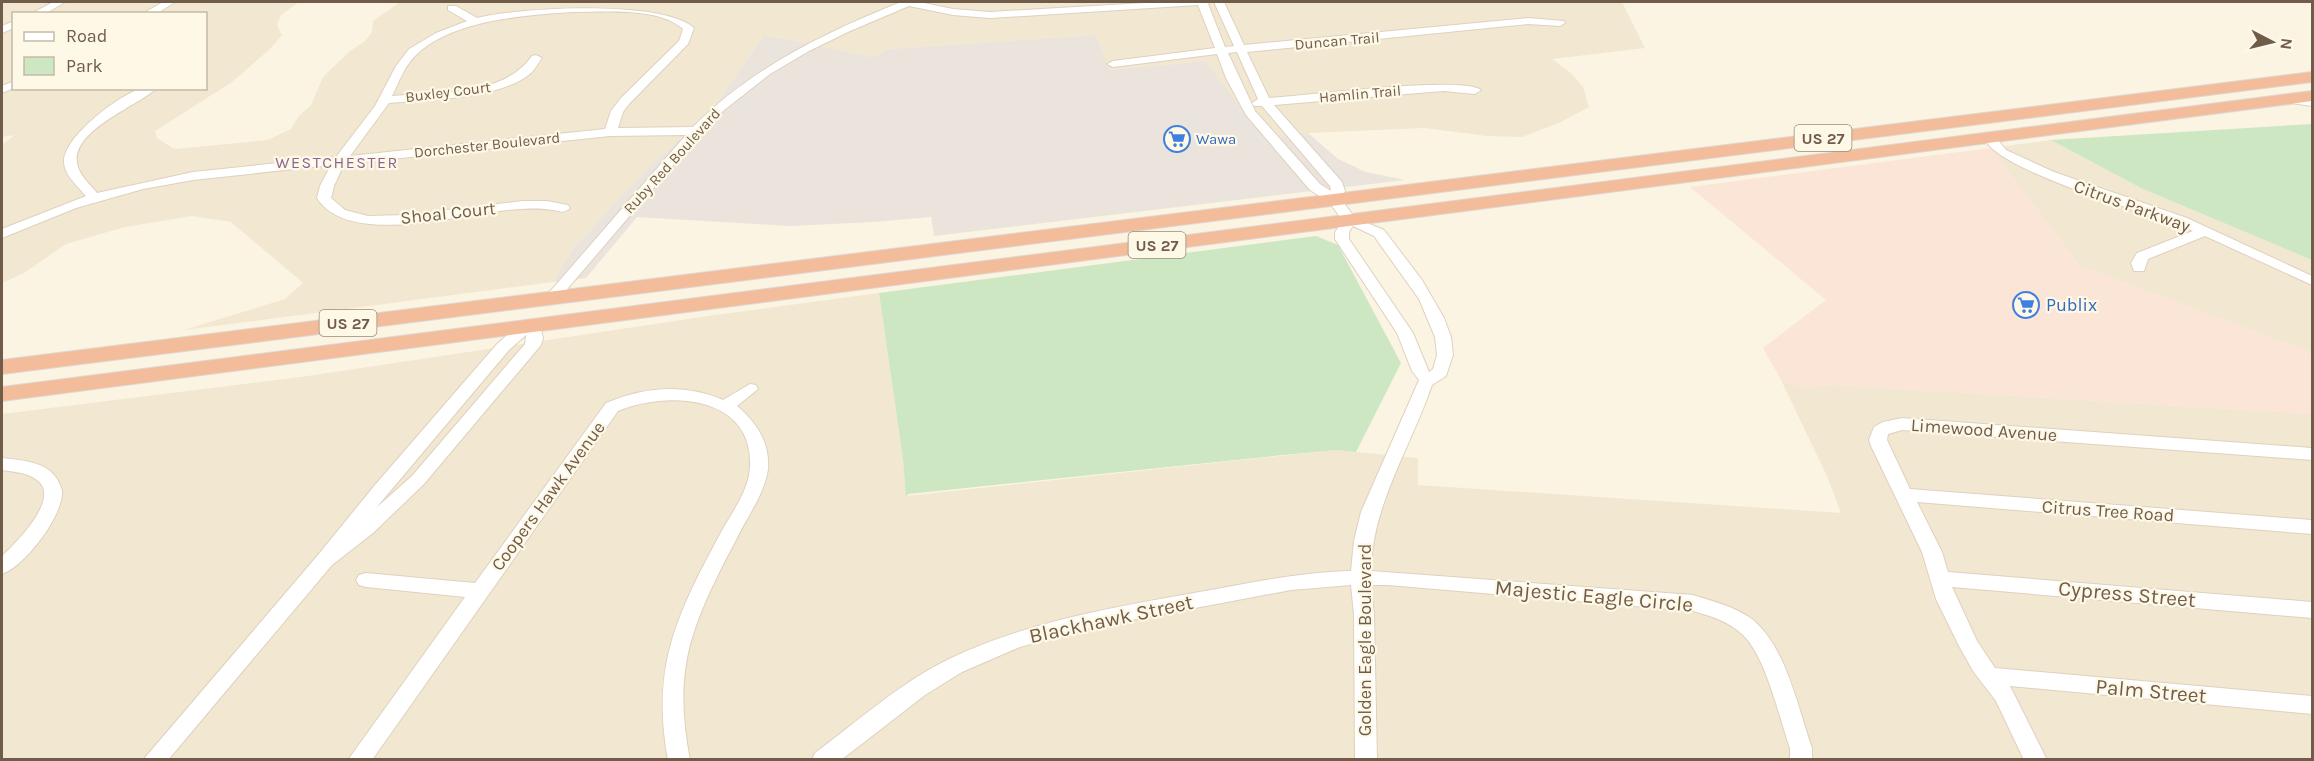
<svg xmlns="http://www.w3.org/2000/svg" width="2314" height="761" viewBox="0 0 2314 761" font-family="Karla,sans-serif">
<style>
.residential{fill:#f2e7d0;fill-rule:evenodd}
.commercial{fill:#fbe5d6}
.industrial{fill:#eae4dd}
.green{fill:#cce7c1}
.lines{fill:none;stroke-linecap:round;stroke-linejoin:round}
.minor-casing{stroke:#ded1be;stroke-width:2}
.highway-casing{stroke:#ddd8d4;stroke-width:2}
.minor{fill:#fff;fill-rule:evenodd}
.highway{fill:#f3bc9b;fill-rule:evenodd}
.labels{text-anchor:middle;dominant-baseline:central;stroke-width:4.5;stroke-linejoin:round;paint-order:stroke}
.far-street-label{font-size:15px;fill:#715c4a;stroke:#fef8e7}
.far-shop-label{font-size:15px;fill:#366cbe;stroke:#fef8e7;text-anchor:start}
.shield{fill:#fef8e7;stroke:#9b8b79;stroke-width:1.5}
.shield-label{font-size:16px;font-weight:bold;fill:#715c4a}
.far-neighbourhood-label{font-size:16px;letter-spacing:1.5px;fill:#8a6594;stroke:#fef8e7}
.street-label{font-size:18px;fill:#715c4a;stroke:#fef8e7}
.shop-label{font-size:18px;fill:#366cbe;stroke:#fef8e7;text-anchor:start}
.near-street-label{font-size:21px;fill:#715c4a;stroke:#fef8e7}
</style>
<rect width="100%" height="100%" fill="#fbf4e2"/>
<path class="residential" d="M2,2h297l-18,13 -4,10 5,10 -12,14 -38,33 -77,49 2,7 17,11 94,-9 23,-11 7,-12 13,-12 12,-28 27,-26 15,-10 7,-9 1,-11 27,-19h737v3l5,2 88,-5h392l23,46 -93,11 19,14 12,14 6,20 -30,16 -37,14 -35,-1 -62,-8 -117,5 -44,7 -58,-79 -96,9 -16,-35 -205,14 -17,8 -108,-22 -52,75 -61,55 -78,83 -20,34 -369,48 101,-31 18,-16 -72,-61 -39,-6 -67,11 -59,17 -42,29 -22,10v-138l13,-10 -13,2zM14,14h192v74h-192z
M2051,140l90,48 171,72v93l-232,-87 -90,-118z
M879,293l24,166 3,37 430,-46 82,8v27l423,28 -14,-37 -46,-96 22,7 34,-2 475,29v345h-2310v-345l299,-37 414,-62z"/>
<path class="commercial" d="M1990,148l90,118 232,87v61l-475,-29 -34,2 -22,-7 -18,-32 63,-48 -136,-113z"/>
<path class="industrial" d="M764,35l108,22 17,-8 206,-14 15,35 96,-9 58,78 44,-6 30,26 28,13 39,8 -471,56 -3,-19 -57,5 -84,4 -153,-9 -51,61 -33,4 20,-34 78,-83 61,-55z"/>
<path class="green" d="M2312,124v136l-171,-72 -90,-48z
M1316,236l22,9 63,118 -45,89 -20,-2 -53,5 -375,39 -2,3 -3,-38 -24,-166z"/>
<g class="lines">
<defs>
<path id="minor" d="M53,2h12l-20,12h-14z
M163,2h12l-19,12h-14z
M901,2h18l34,7 37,3 172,-10h48l-2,2 17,43 9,-1 -20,-44h10l20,43 284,-27 36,3 1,2 -5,3 -32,-2 -281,28 22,46c32,-2 195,-23 212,-8l-6,4 -32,-3 -169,14 68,77 3,9 -4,8 14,19 29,12 38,50 22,38 7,19 2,18 -7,21 -14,9c-21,62 -60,119 -61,186l322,24c19,6 39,11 56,22 36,25 49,91 63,131v12h-22v-12c-11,-31 -24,-91 -47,-113 -13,-13 -32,-19 -50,-24l-305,-26h-17l3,29 3,146h-22l-1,-146 -3,-29 -60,5 -202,38 -69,19 -58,25 -37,23 -84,65h-29l3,-7c43,-32 85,-70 134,-94 77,-37 161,-51 245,-66 52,-9 104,-21 157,-22l3,-30 7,-29 58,-132 -7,-9 -15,-38 -62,-94v-7l8,-11 -14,-19 -19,-12 -64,-75 -20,-37 -9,-24 -104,13 -6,-3 6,-3 102,-13 -17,-43 -208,13 -37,-3 -44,-9 -59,25 -41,20 -39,23 -47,37 -50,54 -116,136 -5,2 -8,-5 3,-3 139,-160 -76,1 -266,28 -10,22 -3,12 14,12 23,6 37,-1 118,-14h24l21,4 2,3c-6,6 -10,3 -17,2 -20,-3 -40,-1 -60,2 -46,5 -146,33 -176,-14l3,-12 11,-21 -138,15 -50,9 -67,19 -74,30v-9l84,-33c-8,-9 -22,-22 -22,-34 -1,-25 57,-69 79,-74 4,0 9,0 14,0 -19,18 -91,44 -79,79 3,10 13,18 19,26l96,-21 143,-15 39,-51 21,-40 13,-17 27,-16 31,-12 -19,-11v-4h8l21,12c45,-11 186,-18 217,10l-6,16 -59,60 -6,8 -5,16 75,-1c60,-60 131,-94 208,-125zM573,12c31,0 86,-5 110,17l-4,12 -58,57 -10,13 -6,18 -255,27 39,-53c37,-3 113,-4 142,-30 4,-4 7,-10 11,-15l-6,-3 -4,1c-29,41 -94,36 -140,40 7,-14 12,-29 23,-40 35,-36 111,-41 158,-44zM1237,52l21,47 -6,4 2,3h8l68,80 1,5 -11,-7 -65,-73 -27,-58zM1353,226l21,10 45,63 16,38 2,18 -4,14 -4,3 -16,-39 -64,-94v-7z
M14,21v7l-12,5v-7z
M14,81v7l-12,5v-7z
M2289,95l23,5v6l-27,-4v-6z
M1990,134l4,1 12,15 48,22 133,46 125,58v9l-107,-49 -57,23 -4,12h-10l-3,-8 6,-10 56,-22c-40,-17 -195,-59 -209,-93z
M532,321l8,5 3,12 -2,7 -117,139 -51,49 -41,32 -164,195h-25l175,-205 57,-70 122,-141 16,-14zM526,335l-1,9 -113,132 -36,32 133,-158z
M750,384l6,1 2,4 -21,17c19,16 33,36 31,63 -3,24 -20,46 -30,67 -18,34 -36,68 -47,105 -11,40 -9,78 -1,119h-22c-17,-91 8,-144 50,-222 11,-22 31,-46 32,-71 4,-72 -83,-77 -132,-56l-246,349h-24l117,-163 -99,-10 -7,-2 -3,-5 3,-5 7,-2 109,10 131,-180c38,-16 78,-20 117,-3z
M1902,418l410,30v12l-410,-30 -14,4 -1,6 23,49 402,31v14l-395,-32 25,50 6,20 364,30v16l-360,-31 25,54 18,27 317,28v18l-302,-28 37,74h-23l-28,-59 -23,-30 -15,-27 -22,-45 -14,-47 -51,-106 -2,-6 5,-13 9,-5z
M2,458c16,2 41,3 52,17 3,3 7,11 8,16 2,24 -38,76 -60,83v-18c13,-12 60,-58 35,-76 -11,-8 -23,-8 -35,-10z"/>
<path id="highway" d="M2312,72v10l-2310,292v-14z
M2312,91v10l-2310,300v-14z"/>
</defs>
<use href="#minor" class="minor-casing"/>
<use href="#highway" class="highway-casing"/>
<use href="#minor" class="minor"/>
<use href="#highway" class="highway"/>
</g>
<defs>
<symbol id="supermarket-ring" viewBox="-11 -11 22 22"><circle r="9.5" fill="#fef8e7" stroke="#3f7fe0" stroke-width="1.5"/><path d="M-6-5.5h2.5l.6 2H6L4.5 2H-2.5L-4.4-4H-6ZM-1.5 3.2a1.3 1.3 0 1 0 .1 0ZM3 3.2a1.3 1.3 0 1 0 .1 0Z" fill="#3f7fe0"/></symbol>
</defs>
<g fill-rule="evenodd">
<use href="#supermarket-ring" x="1162" y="124" width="30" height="30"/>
<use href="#supermarket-ring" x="2011" y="290" width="30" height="30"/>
</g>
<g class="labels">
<g class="far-street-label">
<text transform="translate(1337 41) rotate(-5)">Duncan Trail</text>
<text transform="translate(448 92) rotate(-7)">Buxley Court</text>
<text transform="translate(1360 94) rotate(-5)">Hamlin Trail</text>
<text transform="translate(487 145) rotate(-6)">Dorchester Boulevard</text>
<text transform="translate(672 161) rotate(-48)">Ruby Red Boulevard</text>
</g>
<g class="far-shop-label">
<text x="1196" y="139">Wawa</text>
</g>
<g class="shield">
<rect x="1794.5" y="125" width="57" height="26" rx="4.5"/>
<rect x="1128.5" y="232" width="57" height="26" rx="4.5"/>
<rect x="319.5" y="310" width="57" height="26" rx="4.5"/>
</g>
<g class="shield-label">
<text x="1823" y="138">US 27</text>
<text x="1157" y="245">US 27</text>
<text x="348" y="323">US 27</text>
</g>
<g class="far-neighbourhood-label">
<text x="337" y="162">WESTCHESTER</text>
</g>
<g class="street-label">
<text transform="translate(2132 206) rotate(20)">Citrus Parkway</text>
<text transform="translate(448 213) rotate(-6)">Shoal Court</text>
<text transform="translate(1984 430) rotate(4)">Limewood Avenue</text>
<text transform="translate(548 496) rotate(-54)">Coopers Hawk Avenue</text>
<text transform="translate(2108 511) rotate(4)">Citrus Tree Road</text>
<text transform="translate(1365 640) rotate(-90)">Golden Eagle Boulevard</text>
</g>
<g class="shop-label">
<text x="2046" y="305">Publix</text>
</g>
<g class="near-street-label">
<text transform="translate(2127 594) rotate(5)">Cypress Street</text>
<text transform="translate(1594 596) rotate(5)">Majestic Eagle Circle</text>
<text transform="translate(1111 619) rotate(-12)">Blackhawk Street</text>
<text transform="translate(2151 691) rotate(5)">Palm Street</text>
</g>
</g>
<rect width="2314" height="761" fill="none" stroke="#715c4a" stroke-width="6"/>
<rect x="12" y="12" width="195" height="78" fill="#fef8e7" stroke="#c6baa8" stroke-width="1.5"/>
<rect x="24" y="32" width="30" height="9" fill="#ffffff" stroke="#c6baa8" stroke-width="1.5"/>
<text x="66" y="42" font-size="18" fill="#715c4a">Road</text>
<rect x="24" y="57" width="30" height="18" fill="#cce7c1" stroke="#c6baa8" stroke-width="1.5"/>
<text x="66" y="72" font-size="18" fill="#715c4a">Park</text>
<g transform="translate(2272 42) rotate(97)" stroke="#fef8e7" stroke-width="4.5" paint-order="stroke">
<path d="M0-4.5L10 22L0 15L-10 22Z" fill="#715c4a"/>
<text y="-9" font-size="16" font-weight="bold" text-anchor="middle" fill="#715c4a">N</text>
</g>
</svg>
